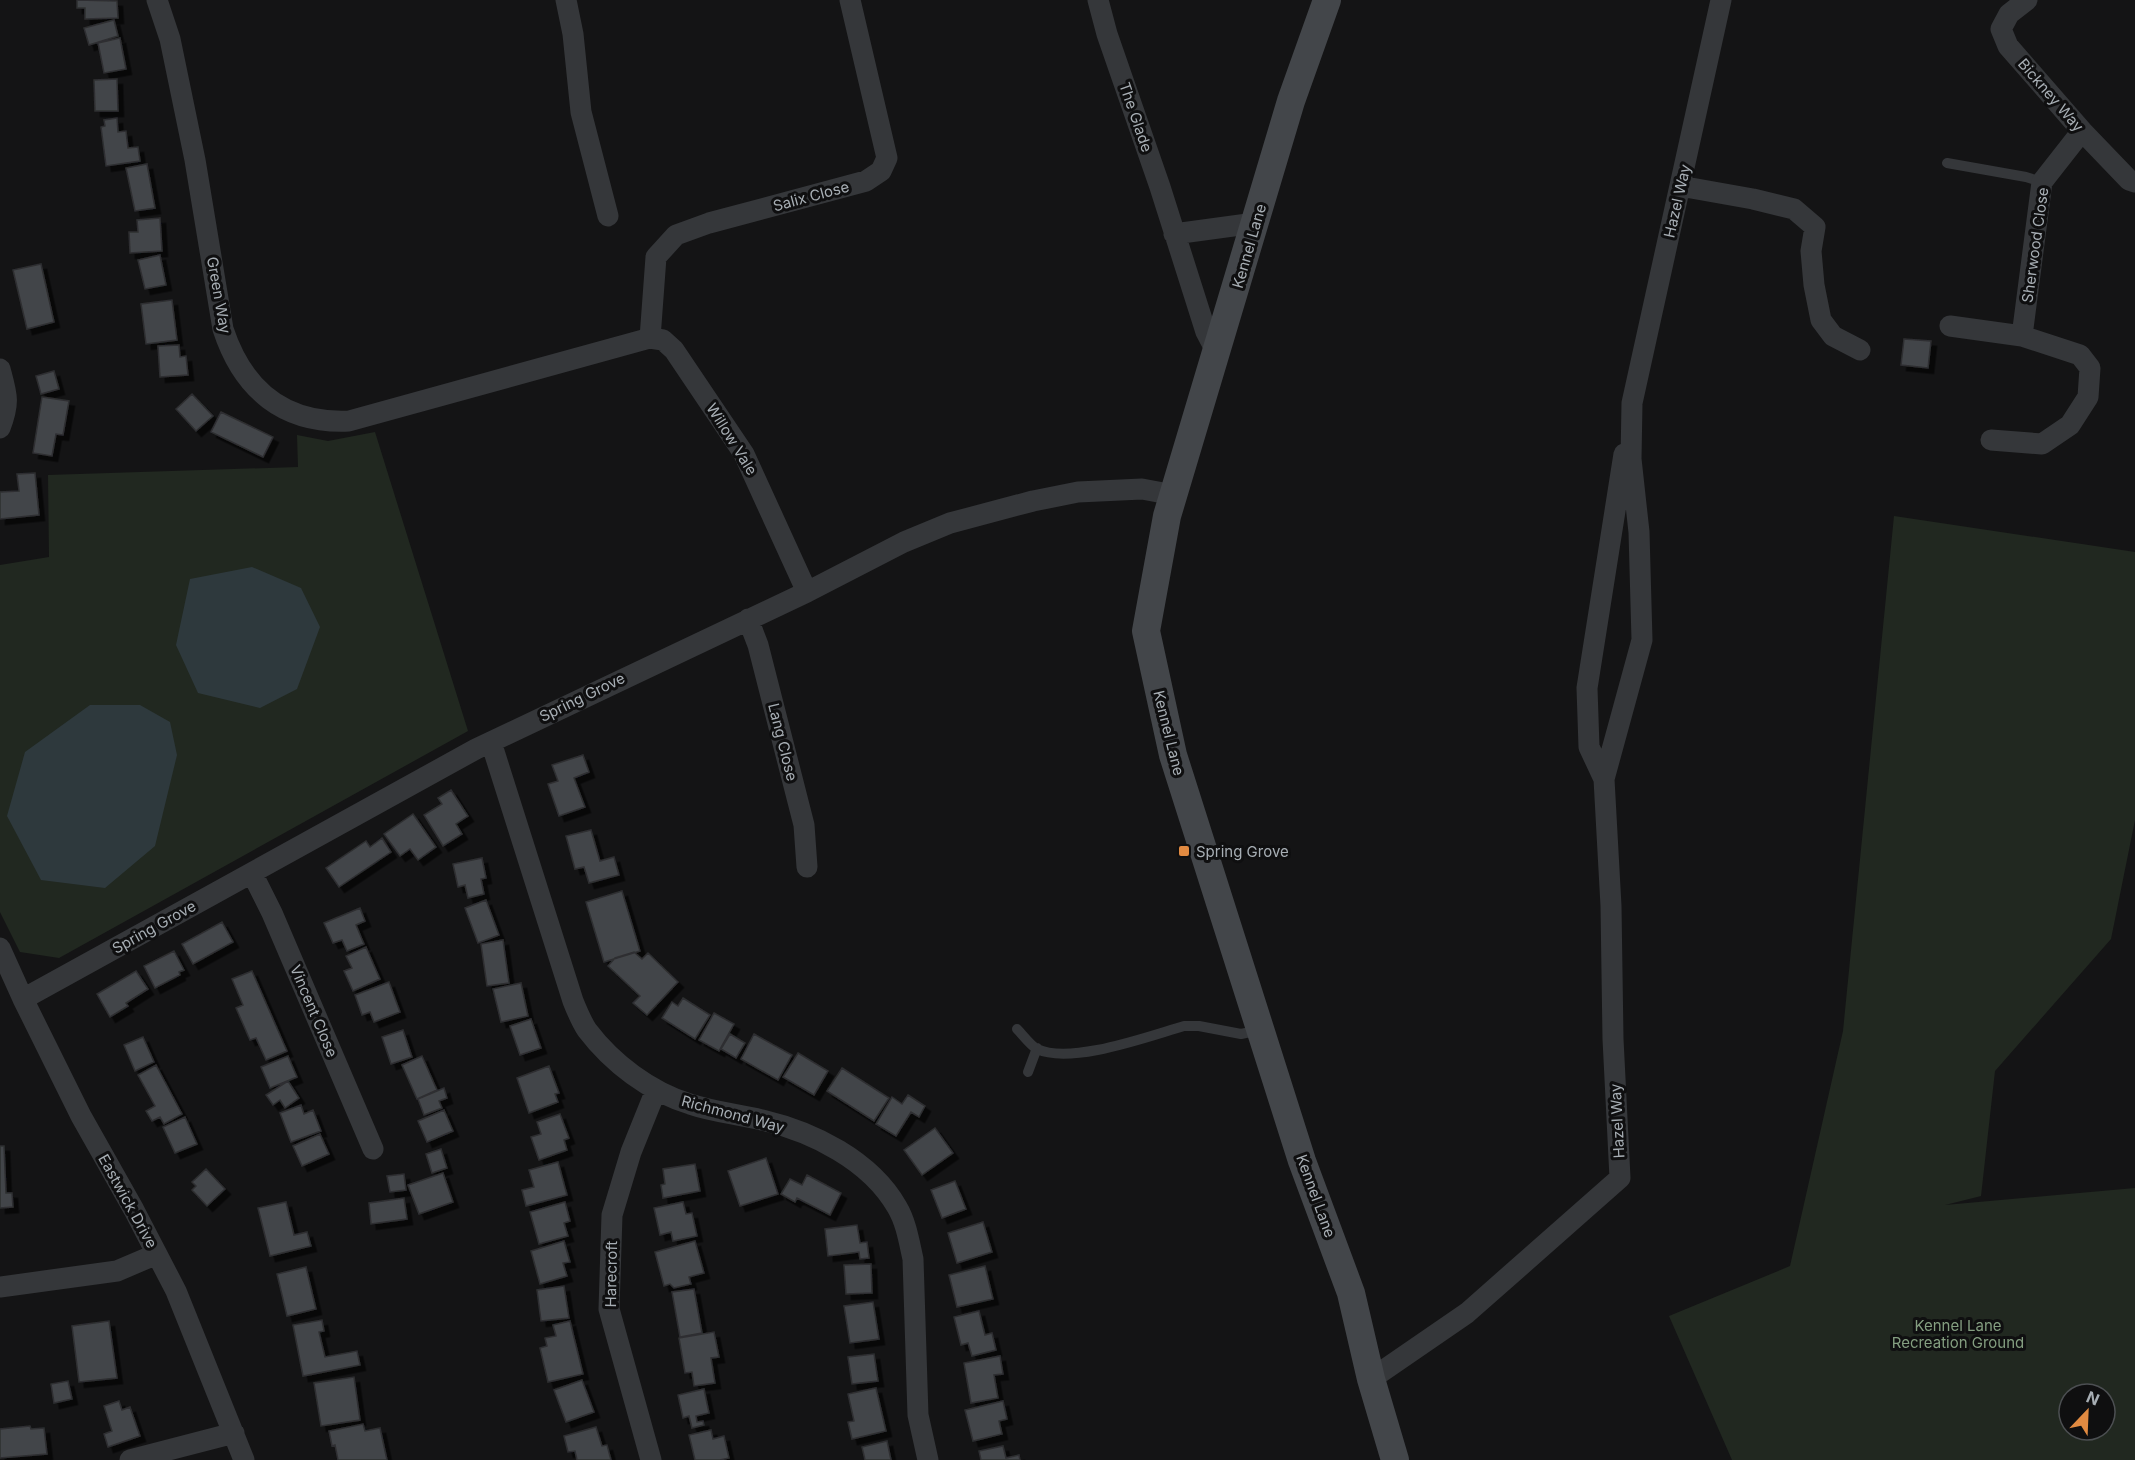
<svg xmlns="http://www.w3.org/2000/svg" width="2135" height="1460" viewBox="0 0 2135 1460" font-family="Inter,sans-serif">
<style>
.green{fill:#212820;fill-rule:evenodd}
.water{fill:#2e393d}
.building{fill:#434548;stroke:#2e2f31;stroke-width:1.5;filter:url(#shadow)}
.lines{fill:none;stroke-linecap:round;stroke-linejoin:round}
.lane{stroke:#35373a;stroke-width:10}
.street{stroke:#35373a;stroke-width:21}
.secondary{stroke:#43464a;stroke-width:28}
.poi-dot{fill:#e18a41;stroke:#0f0f10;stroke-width:2}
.labels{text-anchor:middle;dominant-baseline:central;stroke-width:6;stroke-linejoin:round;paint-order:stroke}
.street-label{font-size:15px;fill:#a7aeb4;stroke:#0f0f10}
.poi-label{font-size:15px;fill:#a7aeb4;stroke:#0f0f10;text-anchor:start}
.park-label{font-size:15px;fill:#849e80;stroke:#0f0f10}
</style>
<defs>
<filter id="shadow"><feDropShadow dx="5.5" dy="5.5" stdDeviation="0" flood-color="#0009"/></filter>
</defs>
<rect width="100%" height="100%" fill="#141415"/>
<path class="green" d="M375,432l93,299 -409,227 -39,-6 -20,-40v-347l49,-8 -1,-82 250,-8 -1,-32 31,6z
M1894,516l241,36v268l-24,119 -116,132 -14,125 -36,9 190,-17v272h-403l-63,-144 121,-50 53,-235zM2069,1394h36v36h-36z"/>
<path class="water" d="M252,567l49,21 19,39 -23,62 -37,19 -62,-15 -22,-48 14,-66z
M90,705h50l30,17 7,33 -22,91 -50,42 -64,-8 -34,-64 18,-64z"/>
<path class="building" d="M77,0l40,1 1,17 -33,1v-11h-8z
M114,20l4,16 -29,9 -5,-17z
M120,38l6,31 -22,4 -6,-30z
M117,79l1,32h-23l-1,-31z
M117,118l1,14 8,-1 2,17 10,-1 2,14 -34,5 -5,-39 4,-1 -1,-6z
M147,164l8,44 -20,3 -9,-43z
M160,218l2,33 -32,2 -1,-21h9l-1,-12z
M160,255l6,30 -21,4 -7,-29z
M41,264l13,58 -27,7 -14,-59z
M172,300l5,40 -31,4 -5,-40z
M1904,339l27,2 -3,27 -27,-3z
M179,345l1,12 6,-1 2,19 -28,2 -2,-31z
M54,371l5,18 -18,5 -5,-18z
M192,394l21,22 -17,15 -20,-22z
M42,397l27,4 -6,34 -7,-1 -4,22 -19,-3z
M221,412l52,25 -10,20 -52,-25z
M35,473l4,42 -39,4v-27l19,-1 -2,-17z
M583,755l6,17 -15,6 11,29 -26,9 -11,-32 10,-3 -6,-16z
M451,790l17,26 -12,8 6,10 -19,12 -19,-31 18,-11 -4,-6z
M413,814l23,33 -18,13 -8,-11 -10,7 -16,-22z
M591,830l9,31 14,-4 5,18 -30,8 -5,-16 -9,2 -9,-33z
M382,838l9,14 -52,35 -13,-19 40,-27 4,6z
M482,858l4,20 -5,1 3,15 -16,4 -3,-13 -7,2 -5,-23z
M622,891l18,60 -36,11 -18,-60z
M486,900l13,35 -21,8 -13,-35z
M360,908l5,13 -9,4 8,19 -17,7 -5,-11 -9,3 -9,-20z
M222,922l11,20 -40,22 -11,-20z
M503,940l6,43 -22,3 -6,-42z
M366,947l14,32 -27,12 -9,-20 8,-3 -6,-12z
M174,951l10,19 -5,2 1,3 -25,13 -11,-22z
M634,952l8,7 6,-6 30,29 -31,33 -14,-12 7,-7 -32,-30 7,-8z
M136,971l12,18 -22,14 2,3 -18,11 -13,-23z
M252,971l35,80 -21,9 -10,-22 -6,2 -14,-32 7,-3 -11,-26z
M389,982l11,30 -26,10 -4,-10 -8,3 -7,-20z
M521,983l7,33 -27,6 -8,-33z
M683,998l27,17 -15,24 -33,-21 10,-16 6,4z
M714,1013l20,11 -15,27 -20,-11z
M531,1019l10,29 -21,7 -10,-29z
M403,1030l9,27 -21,7 -9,-27z
M730,1034l15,9 -9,15 -15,-9z
M754,1034l38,21 -14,25 -37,-21z
M143,1037l11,25 -19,9 -11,-26z
M798,1053l30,18 -14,24 -31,-18z
M288,1056l9,21 -27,11 -9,-21z
M422,1056l15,34 -20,9 -15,-34z
M156,1065l26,49 -18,10 -4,-7 -8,4 -6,-10 9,-5 -17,-31z
M549,1066l10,27 -4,1 3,8 -29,11 -12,-35z
M842,1068l47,30 -15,23 -47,-30z
M288,1081l11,17 -14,10 -5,-8 -7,5 -7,-10z
M444,1088l3,10 -8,3 3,7 -18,7 -6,-16z
M908,1095l17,11 -6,11 -8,-5 -15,24 -20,-12 16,-27 10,7z
M301,1105l3,9 9,-4 8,21 -30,11 -11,-29z
M444,1110l9,21 -26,11 -9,-21z
M560,1114l9,24 -5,2 3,10 -28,10 -8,-23 10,-3 -4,-12z
M185,1117l12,27 -22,9 -12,-26z
M935,1128l18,25 -31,22 -18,-25z
M320,1134l9,20 -27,12 -9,-20z
M0,1146h4l2,47h6l1,14 -13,1z
M441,1149l6,19 -15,5 -6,-19z
M766,1158l12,36 -38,12 -12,-35z
M558,1162l9,33 -41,11 -4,-16 12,-3 -5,-17z
M695,1164l5,27 -37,7 -2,-13 4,-1 -2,-15z
M206,1169l19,20 -18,17 -15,-16 4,-4 -4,-4z
M443,1173l10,29 -34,12 -11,-29z
M404,1174l2,16 -16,2 -3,-16z
M807,1175l34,18 -11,22 -33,-17 -2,4 -14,-8 9,-15 12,6z
M955,1181l11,28 -24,9 -11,-28z
M404,1198l3,21 -36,5 -2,-21z
M286,1202l8,33 13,-3 4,14 -41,10 -12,-48z
M565,1202l5,19 -6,2 4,13 -29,8 -9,-32z
M683,1202l3,12 6,-1 5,23 -24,5 -2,-9 -11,3 -6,-27z
M983,1222l9,30 -35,11 -9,-30z
M857,1225l3,18 7,-1 2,16 -9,1 -1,-7 -31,4 -3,-27z
M564,1241l6,21 -7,1 4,13 -27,8 -9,-33z
M695,1241l9,32 -15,4 2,7 -17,4 -4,-4 -6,2 -9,-34z
M871,1264l1,29 -26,1 -2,-29z
M985,1266l8,33 -36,8 -8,-32z
M306,1267l10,42 -29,7 -10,-42z
M564,1286l5,32 -28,3 -4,-31z
M694,1289l8,44 -22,4 -8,-45z
M873,1302l6,37 -29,4 -6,-37z
M979,1311l6,24 7,-2 4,17 -24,6 -4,-13 -7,2 -7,-28z
M322,1320l2,11 -5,1 6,25 32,-6 3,14 -57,11 -10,-51z
M109,1321l8,57 -38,4 -7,-56z
M570,1321l13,53 -35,8 -8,-34 7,-2 -2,-8 11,-2 -3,-11z
M714,1332l5,25 -8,1 4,25 -21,3 -2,-14 -7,1 -6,-35z
M874,1354l4,27 -26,3 -4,-27z
M1000,1356l3,18 -9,1 4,23 -27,5 -7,-40z
M354,1377l6,43 -39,6 -7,-43z
M582,1380l12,32 -28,10 -12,-32z
M68,1381l4,18 -18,4 -3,-19z
M876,1388l10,43 -34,8 -4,-17 6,-1 -6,-27z
M704,1389l5,24 -13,3 1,6 6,-1 1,4 -12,3 -3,-12 -6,2 -5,-23z
M119,1401l3,9 8,-3 10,29 -32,11 -4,-13 8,-3 -8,-25z
M1003,1401l4,18 -8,2 3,13 -29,7 -8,-31z
M363,1424l2,7 15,-3 7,32h-49l-3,-15 -3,1 -3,-15z
M30,1426l1,3 13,-1 3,26 -47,4v-29z
M596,1427l6,19 5,-1 4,15h-34l-2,-9 -7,1 -4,-16z
M711,1430l2,9 11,-3 5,22 -9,2h-25l-6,-25z
M887,1441l4,19h-26l-3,-13z
M1003,1446l3,12 13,-3 1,5h-39l-2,-9z"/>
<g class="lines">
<path class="lane" d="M1947,163l79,14 16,5
M1017,1029c6,6 13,16 20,20 34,16 112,-13 147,-23h15l42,8 19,-4
M1028,1072l9,-24"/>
<path class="street" d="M157,0l13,39 25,121 28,169c20,61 61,95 126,92l301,-83 13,2 11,10 70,104 63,138
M566,0l7,34 8,78 27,104
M1098,0l9,34 53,153 46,145 11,21
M2027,0l-18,14 -8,15 7,17 74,85 47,49 6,2
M1680,186l73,13 41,10 21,18 -4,24 3,34 7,35 12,16 27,14
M1174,234l81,-11
M1950,326l72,10
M650,338l6,-81 20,-22 33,-12 157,-42 15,-10 6,-13 -37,-158
M0,369c7,26 10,33 0,59
M1991,440l51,4 28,-19 18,-28 2,-29 -10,-13 -58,-19 20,-154 40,-51
M748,619l10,26 46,180 3,42
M491,742l82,259c4,10 8,20 14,29 25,33 63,62 103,74 23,8 48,10 72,16 51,12 108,40 135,87 9,15 12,34 16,52l5,156 10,45
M1604,779l-15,-32 -2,-59 37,-234
M252,873l20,40 101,236
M0,948l23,51 58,117 53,94 42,81 68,169
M23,999l453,-250 331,-157 97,-50 46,-19 83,-22 45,-9 64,-3 32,6
M0,1287l117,-16 40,-17
M1371,1379l96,-66 153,-135 -7,-139 -2,-133 -7,-127 38,-139 -3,-108 -8,-73 1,-56 89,-403
M130,1460l104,-27
M651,1460l-42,-151 3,-94 19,-63 25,-62"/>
<path class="secondary" d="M1327,0l-36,101 -124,415 -21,115 27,124 129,406 49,132 20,86 24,81"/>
</g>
<rect class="poi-dot" x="1178" y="845" width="12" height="12" rx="3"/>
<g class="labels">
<g class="street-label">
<text transform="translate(2051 95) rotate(49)">Bickney Way</text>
<text transform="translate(1136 117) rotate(71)">The Glade</text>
<text transform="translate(811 196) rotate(-15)">Salix Close</text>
<text transform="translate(1677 201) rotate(-77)">Hazel Way</text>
<text transform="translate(2035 245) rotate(-82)">Sherwood Close</text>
<text transform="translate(1249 246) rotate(-74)">Kennel Lane</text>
<text transform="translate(219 295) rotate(80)">Green Way</text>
<text transform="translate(732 439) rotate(58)">Willow Vale</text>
<text transform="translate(582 697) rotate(-26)">Spring Grove</text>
<text transform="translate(1169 733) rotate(76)">Kennel Lane</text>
<text transform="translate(783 742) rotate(76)">Lang Close</text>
<text transform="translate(154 927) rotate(-29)">Spring Grove</text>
<text transform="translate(314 1011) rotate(67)">Vincent Close</text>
<text transform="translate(733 1114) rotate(15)">Richmond Way</text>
<text transform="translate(1617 1121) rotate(-93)">Hazel Way</text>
<text transform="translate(1316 1196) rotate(70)">Kennel Lane</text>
<text transform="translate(128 1201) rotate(61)">Eastwick Drive</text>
<text transform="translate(611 1274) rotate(-89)">Harecroft</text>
</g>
<g class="poi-label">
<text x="1196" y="851">Spring Grove</text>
</g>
<g class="park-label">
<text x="1958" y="1325">Kennel Lane<tspan x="1958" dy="17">Recreation Ground</tspan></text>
</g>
</g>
<g transform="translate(2087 1412) rotate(23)"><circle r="28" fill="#0f0f10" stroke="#4c4f52" stroke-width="1.5"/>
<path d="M0-4.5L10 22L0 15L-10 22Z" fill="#e18a41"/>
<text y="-9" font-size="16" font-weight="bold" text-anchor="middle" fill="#a7aeb4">N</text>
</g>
</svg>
